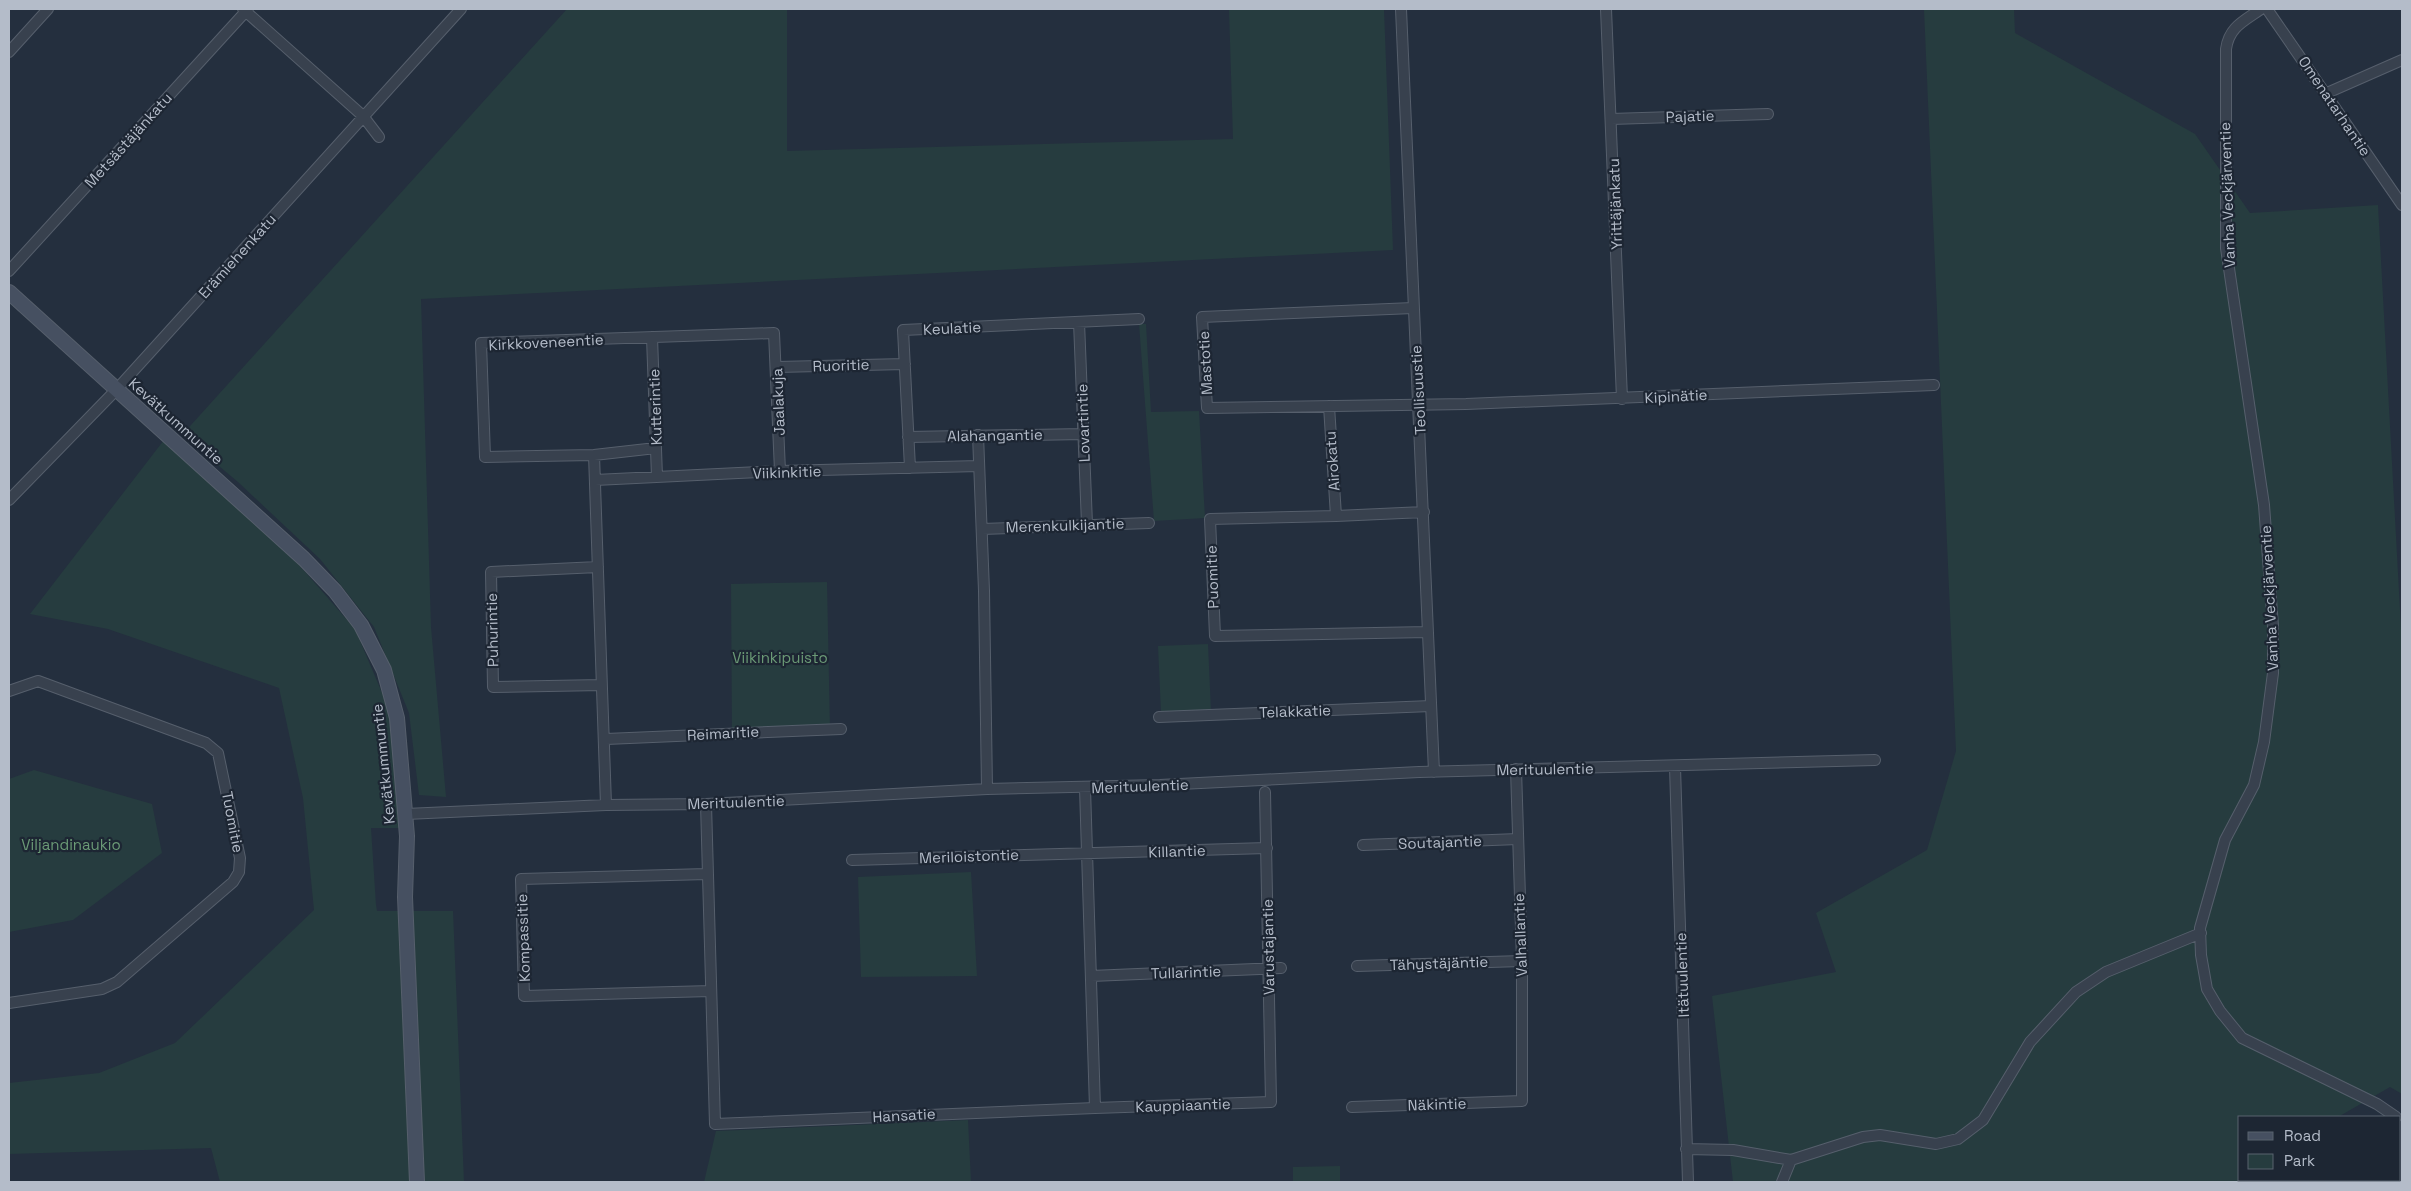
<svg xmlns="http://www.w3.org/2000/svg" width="2411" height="1191" viewBox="0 0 2411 1191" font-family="'Space Grotesk',sans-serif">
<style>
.green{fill:#263c3f}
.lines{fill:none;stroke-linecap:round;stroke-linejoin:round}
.street-casing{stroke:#565f6c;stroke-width:12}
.secondary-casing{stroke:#565f6c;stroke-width:16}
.street{stroke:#38414e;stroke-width:10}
.secondary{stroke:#465061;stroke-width:14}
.labels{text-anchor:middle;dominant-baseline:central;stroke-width:4.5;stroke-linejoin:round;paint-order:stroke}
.street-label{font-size:15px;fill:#b4bcc9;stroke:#1d2633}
.park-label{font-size:15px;fill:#6b9a76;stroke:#1d2633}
</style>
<rect width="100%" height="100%" fill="#242f3e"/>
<path class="green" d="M567,9h220v142l446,-12 -4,-130h155l9,241 -972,49 10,328 15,170 -27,-2 -10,-82 -35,-86 -54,-68 -82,-77 -56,-47z
M1924,9h90l1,24 180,101 55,79 128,-8 24,442v447l-12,-7 -52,30h-98v63h95l1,2h-603l-21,-186 124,-24 -20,-59 111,-63 29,-99z
M1139,324h7l5,88 48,-1 6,107 -51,3z
M164,440l136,126 55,63 39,92 8,85 -3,22h-28l5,77 1,6h76l11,271h-244l-9,-34 -202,6v-71l90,-10 76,-30 139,-133 -11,-112 -24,-110 -171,-59 -78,-15z
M827,582l3,148 -98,6 -1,-152z
M1208,644l3,67 -50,1 -3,-66z
M34,770l118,34 10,49 -89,67 -64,12v-153z
M971,872l6,104 -116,1 -3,-100z
M968,1120l3,62h-267l12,-51z
M1340,1166v16h-47v-15z"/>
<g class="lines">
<defs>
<path id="street" d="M243,9l120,107 16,21
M1401,9l33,763
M1606,9l16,390
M2261,9c-17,12 -32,18 -35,40v199l38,257 9,121v47l-9,69 -10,43 -29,55 -25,88 1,27 6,34 13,22 22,27 135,66 19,13
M2267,9l135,196
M9,52l39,-43
M2327,93l75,-33
M1611,119l157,-5
M9,271l239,-262
M1413,308l-211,9 5,91 259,-4 468,-19
M1079,322l8,202
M652,337l5,140
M777,367l128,-3
M1329,406l7,110
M978,435l6,156 3,198
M908,437l175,-3
M656,448l-62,7 -109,2 -4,-114 293,-10 6,138
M594,455l12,350
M910,468l-7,-138 236,-11
M595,480l185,-9 199,-5
M9,500l108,-111 344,-380
M1424,512l-88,4 -126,3 5,117 213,-4
M982,529l167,-6
M598,567l-107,5 2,115 109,-2
M9,691l29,-10 168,62 12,10 22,105 -1,14 -6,10 -116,100 -15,7 -93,14
M1159,717l272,-11
M606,739l235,-10
M1675,767l13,415
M706,804l9,320 380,-16 -10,-320
M406,814l200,-9 100,-1 281,-15 173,-4 259,-13 456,-12
M1363,845l155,-6
M852,860l415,-12
M707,874l-186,5 3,117 187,-5
M1357,966l165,-5
M1091,976l190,-8
M1352,1107l170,-6v-140l-6,-192
M1095,1108l176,-6 -6,-310
M1686,1149l47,1 58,10 72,-23 17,-2 56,9 22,-5 25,-19 47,-78 46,-50 30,-20 95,-39
M1782,1182l9,-22"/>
<path id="secondary" d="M9,292l295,267 31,32 26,34 23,45 13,48 10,118 -2,61 12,285"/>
</defs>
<use href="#street" class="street-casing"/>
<use href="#secondary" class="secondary-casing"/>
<use href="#street" class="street"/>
<use href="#secondary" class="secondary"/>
</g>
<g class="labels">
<g class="street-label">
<text transform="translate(2335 106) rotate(56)">Omenatarhantie</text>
<text transform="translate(1690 116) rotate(-2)">Pajatie</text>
<text transform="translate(128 140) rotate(-48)">Metsästäjänkatu</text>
<text transform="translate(2227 195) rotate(-92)">Vanha Veckjärventie</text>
<text transform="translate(1615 204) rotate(-92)">Yrittäjänkatu</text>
<text transform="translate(237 256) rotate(-48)">Erämiehenkatu</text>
<text transform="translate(952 328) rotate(-3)">Keulatie</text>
<text transform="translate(546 342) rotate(-3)">Kirkkoveneentie</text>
<text transform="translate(1205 363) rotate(-93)">Mastotie</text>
<text transform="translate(841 365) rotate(-2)">Ruoritie</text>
<text transform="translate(1418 390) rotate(-93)">Teollisuustie</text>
<text transform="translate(1676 396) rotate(-3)">Kipinätie</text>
<text transform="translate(778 402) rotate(-92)">Jaalakuja</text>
<text transform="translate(655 407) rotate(-92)">Kutterintie</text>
<text transform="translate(176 421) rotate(42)">Kevätkummuntie</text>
<text transform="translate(1083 423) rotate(-92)">Lovartintie</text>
<text transform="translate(995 435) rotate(-1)">Alahangantie</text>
<text transform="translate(1332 461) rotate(-94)">Airokatu</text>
<text transform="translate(787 472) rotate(-2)">Viikinkitie</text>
<text transform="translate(1065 525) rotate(-2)">Merenkulkijantie</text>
<text transform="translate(1212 577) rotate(-92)">Puomitie</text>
<text transform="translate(2269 598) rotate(-93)">Vanha Veckjärventie</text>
<text transform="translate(492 630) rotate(-91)">Puhurintie</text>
<text transform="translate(1295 711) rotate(-2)">Telakkatie</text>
<text transform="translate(723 733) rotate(-3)">Reimaritie</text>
<text transform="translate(383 764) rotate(-96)">Kevätkummuntie</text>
<text transform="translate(1545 769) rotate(-1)">Merituulentie</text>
<text transform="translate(1140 786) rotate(-2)">Merituulentie</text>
<text transform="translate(736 802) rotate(-2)">Merituulentie</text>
<text transform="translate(233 822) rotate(79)">Tuomitie</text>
<text transform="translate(1440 842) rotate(-2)">Soutajantie</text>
<text transform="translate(1177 851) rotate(-2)">Killantie</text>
<text transform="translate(969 856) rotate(-2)">Meriloistontie</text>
<text transform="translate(1520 935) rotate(-92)">Valhallantie</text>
<text transform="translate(523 938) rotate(-92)">Kompassitie</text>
<text transform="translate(1268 947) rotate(-91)">Varustajantie</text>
<text transform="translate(1439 963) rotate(-2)">Tähystäjäntie</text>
<text transform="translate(1186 972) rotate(-2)">Tullarintie</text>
<text transform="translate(1682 975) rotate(-92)">Itätuulentie</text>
<text transform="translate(1437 1104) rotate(-2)">Näkintie</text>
<text transform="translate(1183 1105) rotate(-2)">Kauppiaantie</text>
<text transform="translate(904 1115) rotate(-3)">Hansatie</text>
</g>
<g class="park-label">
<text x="780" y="657">Viikinkipuisto</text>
<text x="71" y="844">Viljandinaukio</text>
</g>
</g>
<rect width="2411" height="1191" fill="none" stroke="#b4bcc9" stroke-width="20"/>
<rect x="2238" y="1116" width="162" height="65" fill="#1d2633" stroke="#59626f"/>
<rect x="2248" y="1132" width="25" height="8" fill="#465061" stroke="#59626f"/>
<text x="2284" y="1141" font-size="15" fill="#b4bcc9">Road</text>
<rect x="2248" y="1154" width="25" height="15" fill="#263c3f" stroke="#59626f"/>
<text x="2284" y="1166" font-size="15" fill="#b4bcc9">Park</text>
</svg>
